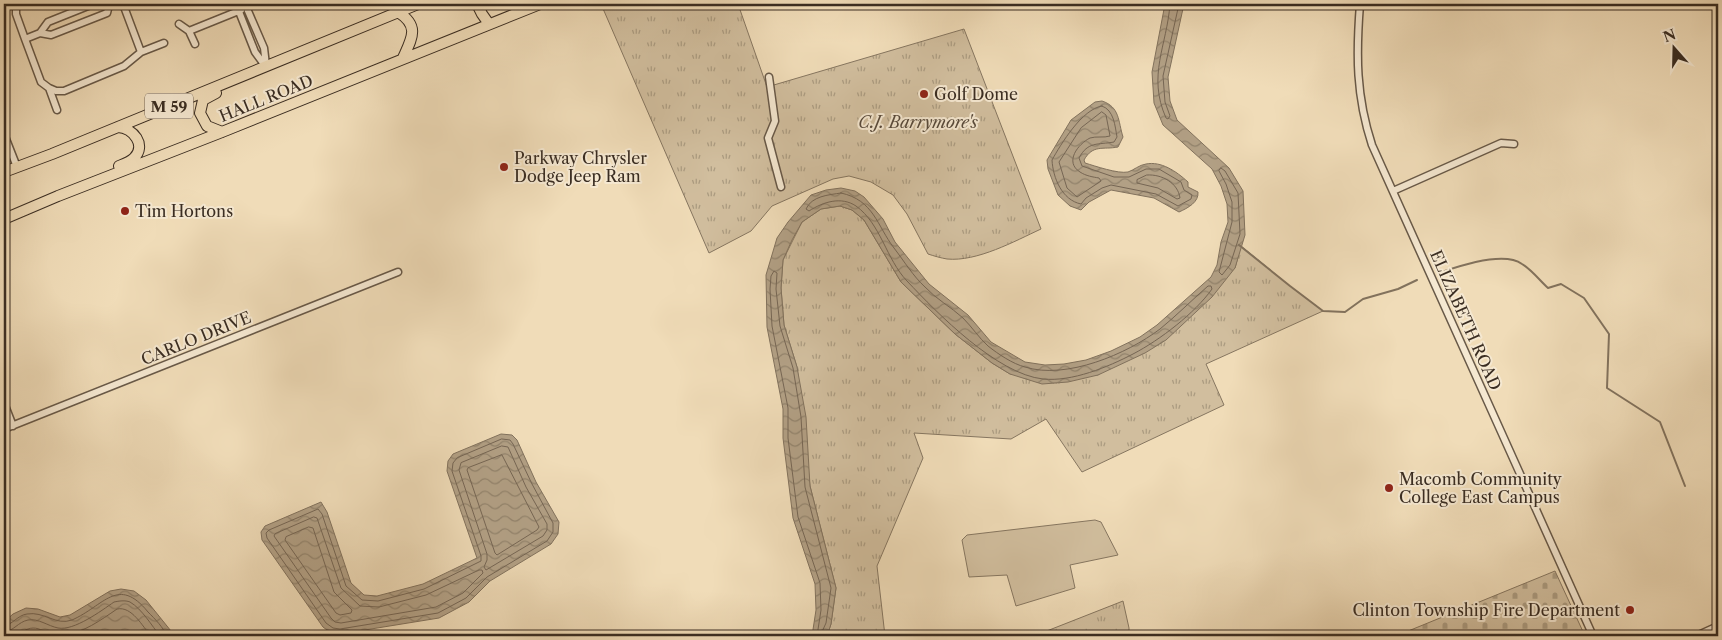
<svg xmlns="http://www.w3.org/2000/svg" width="1722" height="640" viewBox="0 0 1722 640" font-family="'Libre Caslon Text',serif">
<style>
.grass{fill:#d1be9e;stroke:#867660}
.cemetery{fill:url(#cemetery-stones);stroke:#867660}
.park{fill:url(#park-tufts);stroke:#867660}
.water{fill:url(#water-waves);stroke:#82725d}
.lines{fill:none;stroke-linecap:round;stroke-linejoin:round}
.shore{stroke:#766654;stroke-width:1}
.stream{stroke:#82725d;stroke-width:2}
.minor-casing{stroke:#685948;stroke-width:9}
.highway-casing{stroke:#3a2d22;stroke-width:12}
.minor{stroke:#f5e8d1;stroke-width:6}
.highway{stroke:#f0dcb8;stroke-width:10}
.poi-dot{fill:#8f2418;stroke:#f5e8d1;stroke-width:2}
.labels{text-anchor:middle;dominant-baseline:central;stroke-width:4;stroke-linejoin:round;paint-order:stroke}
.shield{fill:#f5e8d1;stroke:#726556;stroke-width:1}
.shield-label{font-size:15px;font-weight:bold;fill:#3a2d22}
.poi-label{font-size:16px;fill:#3a2d22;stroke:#f5e8d1;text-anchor:start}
.street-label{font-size:16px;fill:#3a2d22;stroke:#f5e8d1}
.park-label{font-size:16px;font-style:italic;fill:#584a3b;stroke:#f5e8d1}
</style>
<defs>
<pattern id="cemetery-stones" width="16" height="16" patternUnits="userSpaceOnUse" patternTransform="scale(1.25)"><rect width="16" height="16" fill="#d1be9e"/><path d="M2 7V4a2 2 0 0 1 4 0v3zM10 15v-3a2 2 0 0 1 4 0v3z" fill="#ab9b80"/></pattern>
<pattern id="park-tufts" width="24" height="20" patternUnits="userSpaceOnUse" patternTransform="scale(1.25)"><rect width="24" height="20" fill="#d1be9e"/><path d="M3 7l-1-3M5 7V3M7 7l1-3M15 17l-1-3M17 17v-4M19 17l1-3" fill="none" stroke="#ab9b80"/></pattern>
<pattern id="water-waves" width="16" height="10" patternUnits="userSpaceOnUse" patternTransform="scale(1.25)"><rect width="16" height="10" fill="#b2a085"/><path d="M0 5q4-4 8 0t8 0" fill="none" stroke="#92836c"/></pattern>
</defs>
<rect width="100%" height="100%" fill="#f0dcb8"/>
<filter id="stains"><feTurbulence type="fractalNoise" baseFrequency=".004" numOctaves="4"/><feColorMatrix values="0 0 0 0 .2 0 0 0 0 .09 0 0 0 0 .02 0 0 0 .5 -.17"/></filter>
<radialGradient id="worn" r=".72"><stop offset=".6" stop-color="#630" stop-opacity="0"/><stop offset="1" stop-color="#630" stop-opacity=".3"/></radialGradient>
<path class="grass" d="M1095,520l6,2 17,33 -48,10 5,23 -59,18 -9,-31 -38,2 -7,-37 5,-5z"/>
<path class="cemetery" d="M1555,571l30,65h-189z"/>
<path class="park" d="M601,4h137l29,83 197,-58 77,200c-26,12 -64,33 -94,30 -6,-1 -13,-3 -19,-5l-21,-40 -14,-19 -22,-13 -22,-6 -16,3 -61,27 -21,25 -42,22z
M840,206l12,4 12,10 37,62 54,52 37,29 18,11 88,1 137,-107 6,-22 49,40 33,25 -117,53 18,41 -142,67 -36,-53 -35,20 -97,-6 9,25 -46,108 8,70h-58l4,-12 5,-36 -26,-102 -13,-119 -13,-42 -3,-37 2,-28 19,-38 19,-13z
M1123,601l6,27v8h-95z"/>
<path class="water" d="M1165,4h19l-16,73 2,24 7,19 52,48 14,23 2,44 -10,33 -23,29 -46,43 -21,13 -47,22 -30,7 -26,2 -32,-10 -18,-11 -37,-29 -54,-52 -37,-62 -12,-10 -12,-4 -19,3 -19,13 -10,18 -9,20 -2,28 3,37 13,42 9,50 4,69 26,102 -5,36 -4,12h-15l4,-26 -1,-26 -22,-66 -10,-80v-29l-16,-82 -1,-52 11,-37 11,-16 23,-27 15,-5 15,-2 14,3 9,6 19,22 12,23 34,42 39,31 23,27 34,20 20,3 19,-1 22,-4 25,-9 29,-14 17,-12 54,-48 6,-12 4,-23 7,-20 -1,-18 -6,-18 -9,-17 -49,-44 -9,-22 -2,-31z
M1102,101c18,6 16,20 21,36l-5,10c-15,3 -25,-3 -34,13l1,3c10,3 33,11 43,9 6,-2 11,-7 18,-8 15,-3 30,7 42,18v5l10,5c1,10 -10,16 -19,20l-25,-14 -43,-8 -22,12 -8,8 -11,-4 -12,-11 -10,-26 -1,-9 24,-40 24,-18z
M501,434l11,1 5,5 19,42 23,40 -1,12 -7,10 -61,37 -21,21 -30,16 -99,16 -9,-1 -8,-6 -61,-87 -1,-8 4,-6 56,-24 6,10 24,71 13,12 13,1 46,-12 54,-26 -30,-87 1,-10 5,-7z
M121,589l13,2 12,9 25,31 2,5h-169v-14l9,-8 13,-6 12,1 22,8 10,-2 40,-24z"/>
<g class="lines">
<path class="shore" d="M1170,4c-3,42 -23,71 -4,114l2,1 2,-3 -5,-14 -2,-26 16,-72
M1102,106c12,4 13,20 15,31l-3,5c-16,3 -26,-1 -35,16l3,8 32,11h15l17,-8h13l22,13 3,8 8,5 -1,4 -13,7 -22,-12 -45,-9 -9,3 -16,10 -5,6c-19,-4 -28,-26 -29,-44 9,-16 30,-51 50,-54z
M1102,112l4,3 4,21c-6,2 -14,0 -20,2 -12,6 -26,24 -10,34 6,4 13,5 19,6l2,3 -24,16 -10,-9 -8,-26 22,-34z
M1221,168l4,3 13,22 2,41 -10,31 -8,10 -3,-3 13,-50v-20l-6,-18 -7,-13z
M1147,175c15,-1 31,8 33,23l-3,1 -19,-11 -21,-5v-3z
M841,193c33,7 36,33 53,55 10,13 19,28 31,39 11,12 26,20 38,31 9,9 16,20 25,28 10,8 25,18 37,21 41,13 102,-13 135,-38 16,-13 32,-29 48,-43h3l1,3c-17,24 -52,51 -79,65 -25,13 -61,28 -90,25 -46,-5 -105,-65 -136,-98 -21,-22 -26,-57 -51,-75 -15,-10 -33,-4 -47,5l-3,-2c6,-13 22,-14 35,-16z
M502,439l8,1 3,4 19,40 21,39v9l-6,9 -60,36 -21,21 -28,15 -98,16 -7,-1 -7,-5 -59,-85 -1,-5 3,-3 49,-21 4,5 24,72 16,14 16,1 46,-12 57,-28v-5l-29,-85 1,-8 4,-5z
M502,446l6,1 18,40 21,37v6l-4,6 -57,34 -2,-3 3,-7v-6l-28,-84 2,-7z
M502,455l37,72 -2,3 -40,25 -2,-2 -28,-83 1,-2z
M314,517l3,1 24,70 19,18 19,1 47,-12 53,-25h3l1,3 -20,20 -27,14 -95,16 -6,-1 -4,-4 -57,-82 1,-2z
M309,527l4,1 21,64 18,18 -1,3 -11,2 -4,-2 -51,-73 1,-3z
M4,626c8,-1 14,-11 23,-12 17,-3 29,12 45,6 32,-14 46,-45 76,-8 7,7 15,15 19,24
M4,632c10,-1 14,-10 24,-12 10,-2 20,6 30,8 16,3 43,-17 56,-26 5,-1 11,-2 16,0 12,7 22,24 30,34
M16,636c24,-19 25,2 48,-1 19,-2 37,-15 53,-26 15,-3 25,17 34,27
M817,636l4,-26 -1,-27 -22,-66 -10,-79v-30l-16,-82 -2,-37 1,-13 3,-5 3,2 -1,16 4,37 13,42 8,49 4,70 26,101 -5,35 -5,11 1,2"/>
<path class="stream" d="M1239,245l51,41 33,25 22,1 18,-13 35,-10 19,-9
M1442,272c20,-7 62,-21 80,-8 10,6 18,17 26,24l13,-4 23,14 25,36 -2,54 53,34 25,64"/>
<defs>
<path id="minor" d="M16,4v10l9,25 16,43 8,6 8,22
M123,4l18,48
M236,4l19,48 11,15
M245,4l19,44 2,17
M1360,4c-4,51 -4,92 12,141l221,491
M179,24l10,7 6,13
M189,31l52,-21
M40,33l8,-11 45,-18
M25,39l15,-6 11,2 56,-22 2,-8 -2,-1
M769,77l6,44 -7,17 13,49
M49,88l7,3h8l60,-25 17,-14 23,-9
M4,134l13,33
M1393,191l108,-48 13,1
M4,403l9,23
M4,429l394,-157
M1696,636l22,-10"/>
<path id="highway" d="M477,4l5,10 7,10
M398,12c22,14 14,26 5,46
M216,93l-13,7 -3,13 7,13 15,6
M118,127c15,1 29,18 16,31 -4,4 -10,6 -15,8
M4,172l48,-18 366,-150
M4,219l54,-23 164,-64 318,-128"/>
</defs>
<use href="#minor" class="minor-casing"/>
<use href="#highway" class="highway-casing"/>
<use href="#minor" class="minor"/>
<use href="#highway" class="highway"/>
</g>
<g class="poi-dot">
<circle cx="924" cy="94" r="5"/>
<circle cx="504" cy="167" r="5"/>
<circle cx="125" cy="211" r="5"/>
<circle cx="1389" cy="488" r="5"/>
<circle cx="1630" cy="610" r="5"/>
</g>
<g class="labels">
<rect class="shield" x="145" y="93.5" width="48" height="25" rx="4"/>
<g class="shield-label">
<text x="169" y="106">M 59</text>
</g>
<g class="poi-label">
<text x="934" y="94">Golf Dome</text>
<text x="514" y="158">Parkway Chrysler<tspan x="514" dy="18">Dodge Jeep Ram</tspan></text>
<text x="135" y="211">Tim Hortons</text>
<text x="1399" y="479">Macomb Community<tspan x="1399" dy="18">College East Campus</tspan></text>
<text x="1620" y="610" text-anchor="end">Clinton Township Fire Department</text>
</g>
<g class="street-label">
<text transform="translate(266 98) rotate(-22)">HALL ROAD</text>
<text transform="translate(1466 320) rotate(66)">ELIZABETH ROAD</text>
<text transform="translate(196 338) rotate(-22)">CARLO DRIVE</text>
</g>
<g class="park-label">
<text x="918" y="122">C.J. Barrymore's</text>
</g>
</g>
<rect width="1722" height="640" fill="none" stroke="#f0dcb8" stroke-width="20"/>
<rect x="5" y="5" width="1712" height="630" fill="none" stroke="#3a2d22" stroke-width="2.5"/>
<rect x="10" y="10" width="1702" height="620" fill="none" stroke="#3a2d22"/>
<g transform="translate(1674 48) rotate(340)" stroke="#f5e8d1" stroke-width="4" paint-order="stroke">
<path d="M0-4L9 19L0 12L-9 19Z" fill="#3a2d22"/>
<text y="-8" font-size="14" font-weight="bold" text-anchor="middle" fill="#3a2d22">N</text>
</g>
<rect width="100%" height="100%" filter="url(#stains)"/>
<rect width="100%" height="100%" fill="url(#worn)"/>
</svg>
